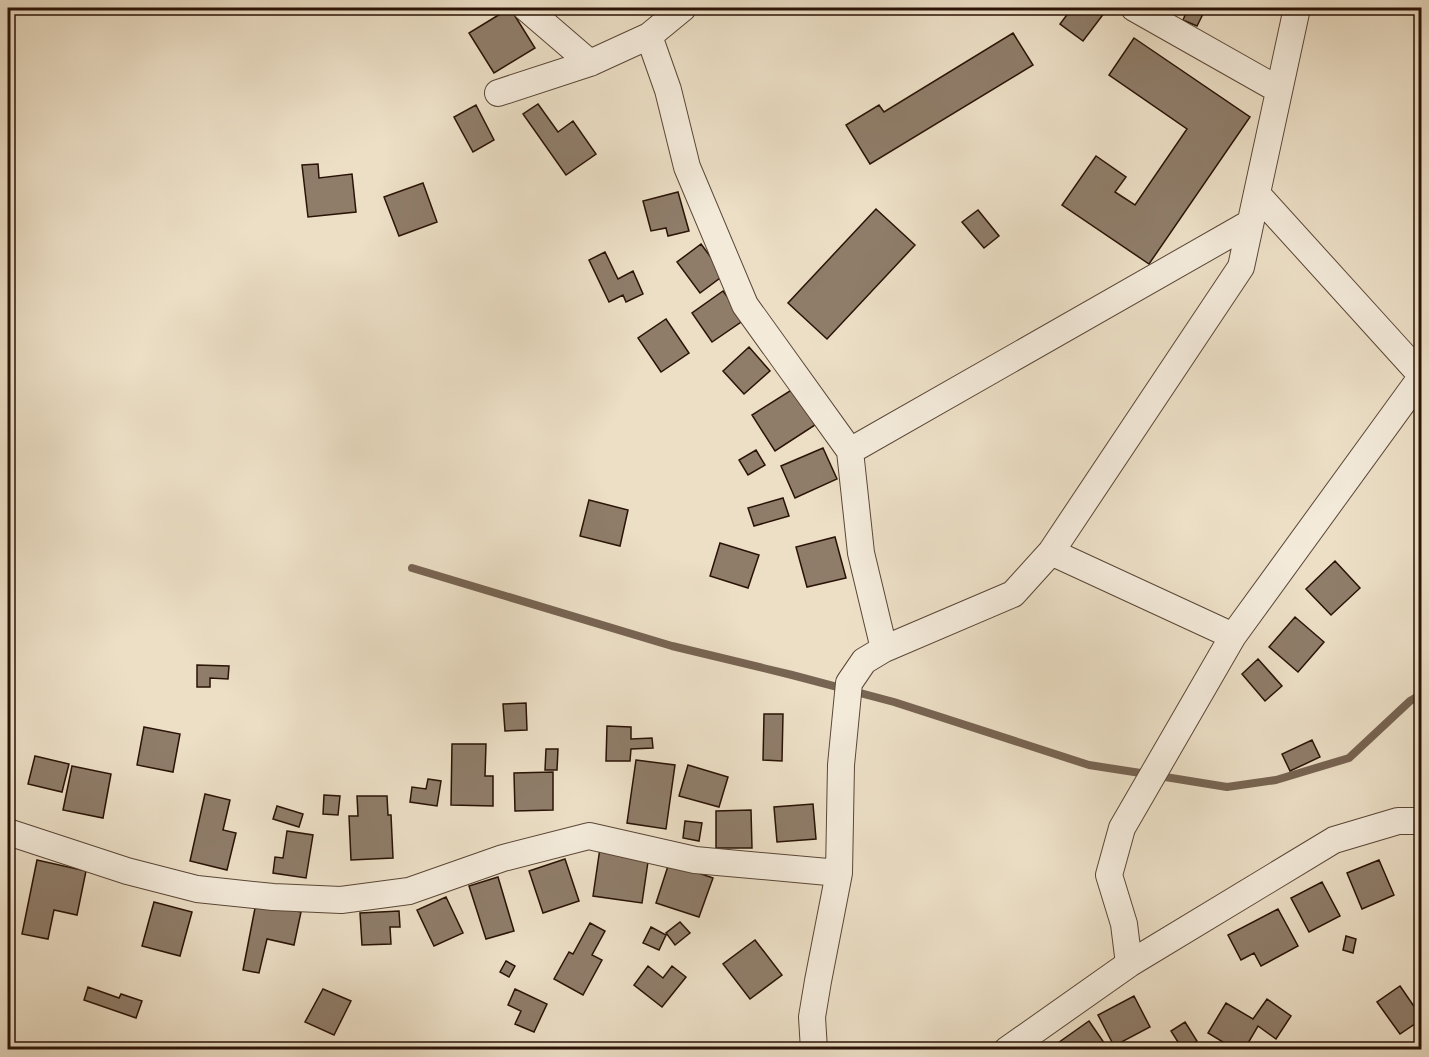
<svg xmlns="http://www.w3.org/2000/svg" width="1429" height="1057" viewBox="0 0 1429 1057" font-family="'IM FELL DW Pica',serif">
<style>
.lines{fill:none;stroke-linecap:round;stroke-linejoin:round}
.stream{stroke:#776452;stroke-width:8}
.building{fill:#8f7d6a;stroke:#2a1306;stroke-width:1.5}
.street-casing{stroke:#5a4636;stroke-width:28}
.street{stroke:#f3eada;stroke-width:26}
</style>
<rect width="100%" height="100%" fill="#ecdfc6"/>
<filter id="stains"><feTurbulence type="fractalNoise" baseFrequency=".00333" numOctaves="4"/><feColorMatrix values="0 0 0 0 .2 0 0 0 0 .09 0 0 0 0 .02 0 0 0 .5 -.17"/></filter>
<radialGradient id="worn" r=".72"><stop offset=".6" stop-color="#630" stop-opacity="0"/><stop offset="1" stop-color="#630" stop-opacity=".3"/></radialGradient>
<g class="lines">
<path class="stream" d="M412,568l260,78 120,29 102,27 195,63 58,9
M1159,776l68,11 49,-7 73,-22 61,-57 12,-7"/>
</g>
<path class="building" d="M510,8l25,40 -41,25 -25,-40z
M1072,8h36l-25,33 -23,-17z
M1188,8l15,6 -6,12 -14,-6z
M1013,33l20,32 -163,99 -24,-39 33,-20 5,7z
M1134,38l116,79 -101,147 -87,-59 34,-49 30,21 -11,15 20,13 52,-76 -78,-54z
M538,104l20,28 15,-11 23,33 -30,21 -43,-61z
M476,105l18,35 -21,12 -19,-35z
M318,164l1,14 33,-4 4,38 -48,5 -6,-52z
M423,183l14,39 -38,14 -15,-39z
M678,192l11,39 -21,5 -2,-8 -15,3 -8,-30z
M876,209l39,36 -88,94 -39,-36z
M978,210l21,26 -15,12 -22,-26z
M701,244l23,31 -24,18 -23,-31z
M605,252l13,27 15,-8 10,23 -17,8 -3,-7 -14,7 -20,-42z
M723,291l21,29 -32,22 -20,-29z
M666,319l23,34 -28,19 -23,-34z
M749,347l21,24 -26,23 -21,-23z
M793,389l22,36 -40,26 -23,-36z
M823,448l14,31 -42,19 -14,-32z
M756,450l9,15 -17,10 -9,-15z
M783,498l6,18 -35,10 -6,-18z
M589,500l39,10 -8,36 -40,-10z
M835,537l11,41 -39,9 -11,-40z
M720,543l39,12 -11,33 -38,-12z
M1335,561l25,27 -29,27 -25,-26z
M1295,617l29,25 -26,30 -29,-25z
M1258,659l24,27 -17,15 -23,-27z
M197,665l32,1 -1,13 -18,-1v9h-13z
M526,703l1,27 -22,1 -2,-27z
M764,714h19l-1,47 -19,-1z
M607,726l24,1v12l21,-1 1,10 -22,1 -1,12h-24z
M144,727l36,7 -7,38 -36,-7z
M1312,740l8,17 -30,14 -8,-17z
M452,744h34l-1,32h8v30l-42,-1z
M546,749h12l-1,21h-12z
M35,756l34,8 -7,28 -34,-8z
M636,760l39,5 -9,64 -39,-6z
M688,765l40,12 -9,30 -40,-11z
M72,766l39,8 -8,44 -40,-8z
M553,772v38l-38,1 -1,-38z
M428,779l13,2 -4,25 -27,-4 2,-15 14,2z
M205,794l25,6 -7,30 13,3 -9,37 -37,-9z
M324,795l16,1 -2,19 -15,-1z
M357,796h30l1,19h3l2,43 -42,2 -2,-44h9z
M813,804l3,35 -39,3 -3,-35z
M277,806l26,8 -4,13 -26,-8z
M751,810l1,38h-36v-37z
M685,821l17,2 -3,18 -16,-3z
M287,831l26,4 -7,43 -33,-5 2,-16 8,1z
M600,848l49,7 -7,48 -49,-7z
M565,859l14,42 -36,12 -14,-42z
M37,860l49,11 -9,44 -23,-5 -6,29 -26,-5z
M1379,860l15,35 -32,14 -15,-36z
M669,863l44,15 -14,39 -43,-14z
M498,877l16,54 -28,8 -17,-53z
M1322,882l18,34 -31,16 -18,-34z
M446,897l17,36 -29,13 -17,-36z
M154,902l38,10 -12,44 -38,-10z
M256,903l45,9 -7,33 -27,-6 -8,34 -16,-3z
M1278,909l20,37 -37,20 -7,-13 -13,7 -13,-25z
M399,911l1,16h-10l1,17 -29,1 -2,-32z
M680,922l10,11 -15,12 -9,-12z
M590,923l15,8 -13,24 10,5 -19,35 -29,-16 15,-27 4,2z
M651,927l15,8 -7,15 -16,-7z
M1346,936l10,3 -3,14 -10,-3z
M755,940l27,35 -32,24 -27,-35z
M506,961l9,5 -6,11 -9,-5z
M648,966l15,12 9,-12 14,11 -24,30 -28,-22z
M1400,986l22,32v1l-22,15 -23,-32z
M88,987l31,11 2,-4 21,7 -6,17 -52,-18z
M323,989l28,12 -17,34 -29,-13z
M515,989l32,15 -13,28 -19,-8 6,-13 -13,-6z
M1134,996l16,31 -36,19 -16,-31z
M1267,999l24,17 -15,23 -18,-13 -14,24h-8l-28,-17 18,-30 27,16z
M1089,1021l20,29h-61z
M1185,1022l12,19 -14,9 -12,-19z"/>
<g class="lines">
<defs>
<path id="street" d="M526,8l64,55
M1134,8l145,82
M649,36l19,54 19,77 58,138 105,146 11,102 23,96
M498,93l92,-30 59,-27 34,-28
M850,451l400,-228
M1051,552l182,84
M8,832l119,39 70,18 76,8 68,3 68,-9 94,-33 86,-22 106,24 144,13
M1129,964l-5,-40 -15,-49 13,-47 111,-192 189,-260 -165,-182
M814,1050l-2,-33 6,-36 21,-108 2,-108 8,-82 15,-22 20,-12 129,-55 38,-42 190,-285 56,-259
M1007,1050l122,-86 205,-124 64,-19h24"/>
</defs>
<use href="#street" class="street-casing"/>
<use href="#street" class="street"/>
</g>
<rect width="1429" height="1057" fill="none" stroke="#ecdfc6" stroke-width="30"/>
<rect x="9" y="9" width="1411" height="1039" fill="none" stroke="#2a1306" stroke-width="3"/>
<rect x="15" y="15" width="1399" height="1027" fill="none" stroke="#2a1306" stroke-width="1.5"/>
<rect width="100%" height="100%" filter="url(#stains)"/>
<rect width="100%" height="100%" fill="url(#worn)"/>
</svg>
